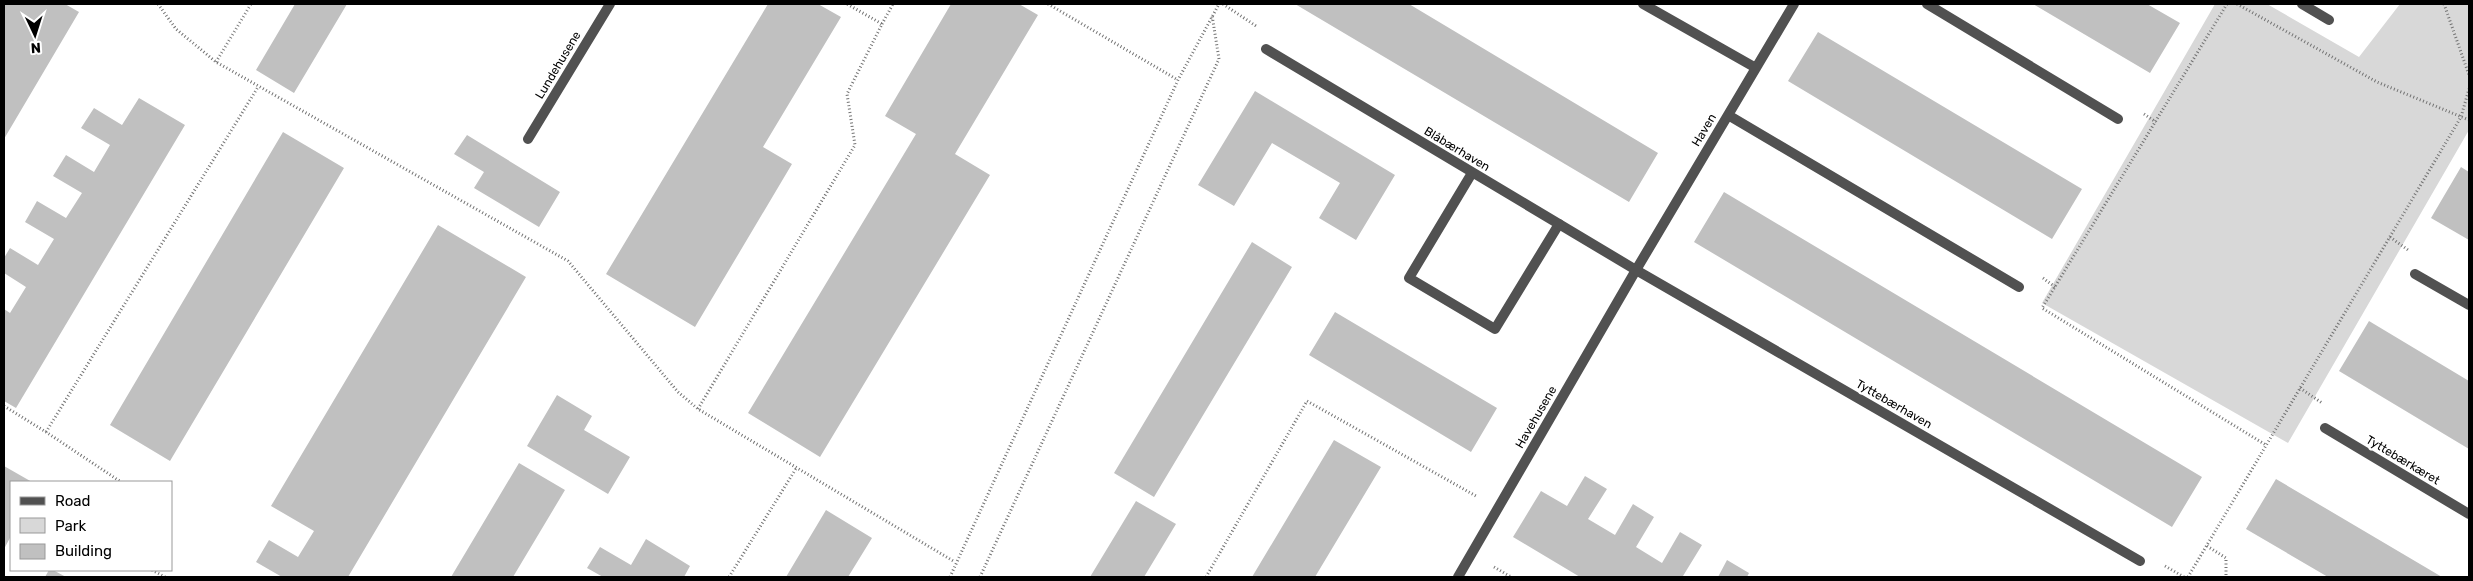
<svg xmlns="http://www.w3.org/2000/svg" width="2473" height="581" viewBox="0 0 2473 581" font-family="Rubik,sans-serif">
<style>
.green{fill:#d8d8d8}
.building{fill:#c0c0c0}
.lines{fill:none;stroke-linecap:round;stroke-linejoin:round}
.path{stroke:#737373;stroke-width:3;stroke-dasharray:1 2.5;stroke-linecap:butt}
.service{stroke:#515151;stroke-width:10}
.minor{stroke:#515151;stroke-width:10}
.labels{text-anchor:middle;dominant-baseline:central;stroke-width:4.5;stroke-linejoin:round;paint-order:stroke}
.street-label{font-size:12px;fill:#000;stroke:#fff}
</style>
<rect width="100%" height="100%" fill="#fff"/>
<path class="green" d="M2215,4h52l92,53 41,-53h69v126l-181,313 -246,-140z"/>
<path class="building" d="M4,4h61l14,8 -75,127z
M295,4h52l-53,89 -38,-23z
M768,4h50l23,13 -78,130 29,17 -97,163 -89,-53z
M951,4h68l19,11 -83,139 35,21 -170,282 -72,-44 168,-279 -31,-18z
M1295,4h114l249,149 -29,49z
M2033,4h114l33,19 -30,50z
M1818,32l264,157 -30,50 -264,-158z
M1255,91l140,84 -39,65 -37,-22 21,-35 -68,-40 -38,63 -36,-21z
M139,98l46,27 -169,283 -12,-7v-92l6,4 16,-26 -22,-14v-15l6,-10 28,17 16,-26 -29,-17 12,-21 29,17 16,-25 -29,-17 13,-21 28,17 16,-27 -29,-17 13,-20 28,17z
M283,132l61,36 -174,293 -60,-36z
M467,135l93,57 -21,35 -65,-39 10,-16 -30,-18z
M2461,167l8,5v68l-38,-22z
M1724,192l478,285 -30,50 -478,-285z
M438,225l88,52 -178,300h-66l-26,-15 13,-22 29,17 16,-26 -43,-25z
M1252,242l40,25 -138,230 -40,-24z
M1335,312l162,96 -26,44 -162,-97z
M2369,321l100,60v68l-130,-78z
M557,395l35,21 -8,14 46,27 -22,37 -81,-48z
M1334,440l47,27 -66,110h-63z
M519,463l46,27 -52,87h-62z
M4,466l28,16h-21v54l-7,13z
M1585,476l22,13 -19,30 27,16 18,-31 21,13 -18,30 26,16 18,-31 22,13 -19,31 3,1h-106l-67,-40 28,-46 26,15z
M2276,479l166,98h-114l-82,-48z
M1136,501l40,23 -32,53h-54z
M826,510l46,28 -24,39h-62z
M646,539l44,27 -6,11h-81l-16,-9 13,-21 31,18z
M1727,560l22,13 -2,4h-29z
M49,570h4l13,7h-21z"/>
<g class="lines">
<path class="path" d="M158,4l18,25 40,33 352,199 110,131 20,17 257,153
M1048,4l130,76
M1223,4l33,22
M2227,4l-185,304 224,137
M2237,4l140,78 92,38
M2444,4l25,71
M882,24l11,-20
M216,62l35,-58
M2144,114l12,8
M2390,237l18,13
M2043,278l12,9
M2300,388l22,15
M4,406l42,26 75,50
M698,409l157,-264 -8,-51 35,-70 -35,-20
M46,432l212,-345
M2207,546l19,12v19
M2165,566l19,11
M1494,567l17,10
M152,570l13,7
M729,577l68,-110
M950,577l228,-497 41,-76
M980,577l239,-518 -7,-44
M1206,577l101,-176 169,95
M2188,577l273,-460 8,-28"/>
<path class="service" d="M1472,173l-63,105 86,51 64,-105
M1458,577l178,-307"/>
<path class="minor" d="M1643,4l113,64
M1927,4l191,115
M2302,4l27,16
M1266,49l370,221 504,291
M1728,115l291,172
M528,139l82,-135
M1636,270l158,-266
M2415,274l54,31
M2325,428l144,86"/>
</g>
<g class="labels">
<g class="street-label">
<text transform="translate(558 65) rotate(-59)">Lundehusene</text>
<text transform="translate(1704 130) rotate(-59)">Haven</text>
<text transform="translate(1457 149) rotate(31)">Blåbærhaven</text>
<text transform="translate(1894 404) rotate(30)">Tyttebærhaven</text>
<text transform="translate(1536 417) rotate(-60)">Havehusene</text>
<text transform="translate(2403 460) rotate(31)">Tyttebærkæret</text>
</g>
</g>
<rect width="2473" height="581" fill="none" stroke="#000000" stroke-width="10"/>
<rect x="10" y="481" width="162" height="90" fill="#ffffff" stroke="#999999"/>
<rect x="20" y="497" width="25" height="8" fill="#515151" stroke="#999999"/>
<text x="55" y="506" font-size="15" fill="#000000">Road</text>
<rect x="20" y="518" width="25" height="15" fill="#d8d8d8" stroke="#999999"/>
<text x="55" y="531" font-size="15" fill="#000000">Park</text>
<rect x="20" y="544" width="25" height="15" fill="#c0c0c0" stroke="#999999"/>
<text x="55" y="556" font-size="15" fill="#000000">Building</text>
<g transform="translate(35 35) rotate(176)" stroke="#ffffff" stroke-width="4" paint-order="stroke">
<path d="M0-4L9 19L0 12L-9 19Z" fill="#000000"/>
<text y="-8" font-size="14" font-weight="bold" text-anchor="middle" fill="#000000">N</text>
</g>
</svg>
